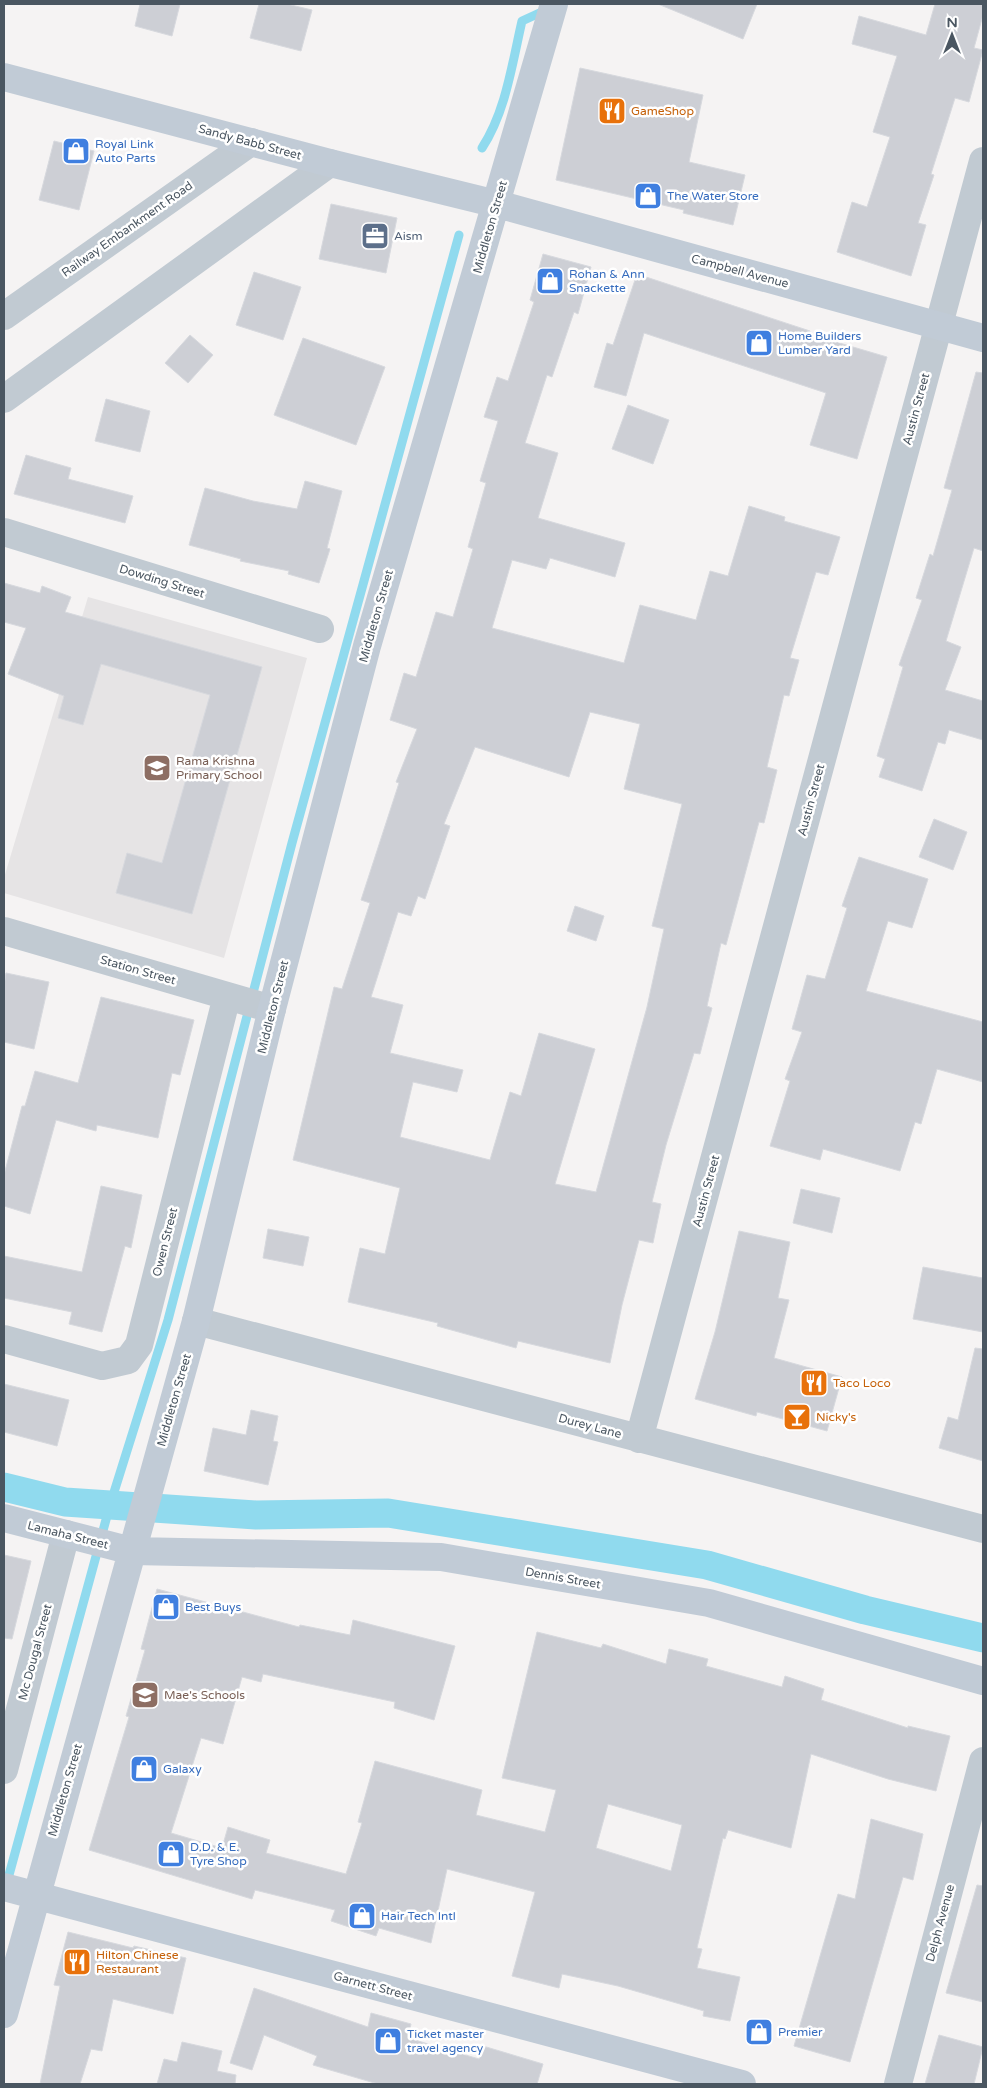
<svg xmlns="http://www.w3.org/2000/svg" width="987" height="2088" viewBox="0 0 987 2088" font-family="'Varela Round',sans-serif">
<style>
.education{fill:#e6e4e5}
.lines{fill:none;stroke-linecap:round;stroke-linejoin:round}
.stream{stroke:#90daee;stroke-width:9}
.canal{stroke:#90daee;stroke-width:29}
.building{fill:#cdcfd5;stroke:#d7d9de;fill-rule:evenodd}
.street{stroke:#c1cad2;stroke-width:28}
.secondary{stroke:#c1cbd6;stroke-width:28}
.labels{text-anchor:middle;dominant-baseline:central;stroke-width:5;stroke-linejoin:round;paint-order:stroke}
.food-label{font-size:12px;fill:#c56008;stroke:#fff;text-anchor:start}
.street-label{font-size:12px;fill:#4a5661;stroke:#fff}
.shop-label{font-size:12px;fill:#366cbe;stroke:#fff;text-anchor:start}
.service-label{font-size:12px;fill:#4e5e75;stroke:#fff;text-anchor:start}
.education-label{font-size:12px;fill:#785e54;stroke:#fff;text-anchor:start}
</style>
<rect width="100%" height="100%" fill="#f5f3f3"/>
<path class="education" d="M88,597l219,61 -83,300 -220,-65v-15z"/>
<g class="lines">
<path class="stream" d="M482,148c24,-37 30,-84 40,-127l24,-11
M6,1886l104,-381 58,-185 124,-477 167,-608"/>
<path class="canal" d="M4,1487l61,15 45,3 146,10 132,-2 319,52 158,45 118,28"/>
</g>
<path class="building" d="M140,4h40l-8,32 -37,-10z
M259,4h28l25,6 -11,41 -51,-13z
M658,4h99l-14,35z
M935,4h48v11l-9,33 9,2 -14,52 -14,-4 -24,76 3,1 -16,48 8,2 -15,51 -74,-24 15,-50 15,5 23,-70 -17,-5 24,-76 -45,-12 7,-28 67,19z
M580,68l123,27 -14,67 56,13 -12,50 -50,-12 1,-3 -128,-30z
M54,141l40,10 -15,59 -40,-10z
M331,204l66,14 -11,55 -67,-14z
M543,254l48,13 -13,47 -4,-2 -22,65 -5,-2 -22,68 33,10 -20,65 87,25 -10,34 -65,-19 -4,11 -34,-9 -20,68 132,35 16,-58 56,15 14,-49 18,5 21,-70 36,11 -1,4 56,16 -12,38 -12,-3 -26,86 9,2 -10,36 -5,-1 -17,72 10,3 -13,53 -5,-1 -33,123 -5,-2 -14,63 5,2 -12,46 -6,-1 -28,92 -14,57 9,2 -8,39 -14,-3 -17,65 -12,58 -92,-22 -2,7 -79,-22 1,-3 -90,-21 12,-54 25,6 15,-66 -107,-28 41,-173 8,2 28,-86 -9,-3 38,-117 -3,-1 21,-53 -27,-9 14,-47 12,4 20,-65 17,5 20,-68 -5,-2 18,-64 -6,-2 18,-60 -14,-4 13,-40 11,4 26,-79 -4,-2zM590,712l50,12 -16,65 58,15 -30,122 12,3 -17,78 -51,185 -41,-8 40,-135 -56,-16 -18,63 -11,-4 -20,68 -90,-23 13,-55 44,10 6,-22 -73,-17 13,-48 -32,-8 27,-85 13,4 7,-20 7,3 25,-73 -6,-2 31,-77 94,30z
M254,272l47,15 -18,53 -47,-15z
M637,274l173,57 -1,3 78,23 -30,102 -47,-14 16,-52 -182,-60 -18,63 -32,-9 13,-44 6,2z
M190,335l23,20 -25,28 -23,-20z
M303,338l82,29 -29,78 -82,-30z
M976,372l7,1v178l-9,-3 -28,93 15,6 -16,43 38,11v39l-34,-10 -4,14 -7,-2 -16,49 -43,-14 6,-18 -8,-3 26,-89 -4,-2 23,-65 -6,-2 14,-44 3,2 19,-66 -8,-2z
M106,399l44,12 -10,41 -45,-11z
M628,405l41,15 -16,44 -41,-15z
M26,455l45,13 -3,11 65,17 -8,27 -111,-29z
M305,481l37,10 -15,57 3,1 -11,34 -31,-9 1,-3 -49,-10 1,-2 -52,-14 16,-57 48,13 44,8z
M4,583l36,10 2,-7 29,11 -6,15 197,55 -70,247 -76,-21 11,-40 35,10 48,-168 -109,-31 -18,61 -25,-7 6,-22 -56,-22 18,-46 -22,-6z
M934,819l33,13 -14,38 -34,-13z
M859,857l69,22 -16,49 -24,-7 -22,70 117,31v60l-46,-13 -16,55 -6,-2 -15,49 -77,-22 -3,11 -50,-14 20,-65 -5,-2 17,-47 -10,-3 15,-54 18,4 22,-71 -5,-2z
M575,906l29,10 -8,25 -29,-10z
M6,973l43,9 -15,67 -30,-7v-57z
M101,997l93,23 -14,55 -8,-2 -14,65 -61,-13 -1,6 -40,-11 -26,94 -26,-8v-31l18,-69h3l10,-35 43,12z
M101,1186l41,9 -11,53 -6,-2 -23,86 -33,-8 3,-12 -68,-14v-42l78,16z
M801,1189l39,9 -8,35 -39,-10z
M268,1229l41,8 -6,29 -40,-8z
M739,1231l51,11 -12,56 11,2 -15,58 68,19 -15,54 -70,-19 -1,4 -61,-17 20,-67z
M923,1267l60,11v54l-70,-13z
M975,1348l8,1v112l-44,-13 9,-31 10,3z
M4,1384l65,16 -12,46 -53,-14z
M251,1410l27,6 -5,25 5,1 -10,43 -64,-14 9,-43 33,7z
M4,1555l27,6 -19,78 -8,-1z
M157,1589l142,38 1,-2 50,10 3,-15 102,26 -21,74 -40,-12 1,-6 -132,-28 -2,8 -19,-5 -19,67 -22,-6 -30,95 51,15 6,-21 42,13 -4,13 80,21 16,-51 -4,-1 17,-61 107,29 -6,25 69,17 11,-42 -54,-12 35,-146 64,16 2,-4 63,20 3,-15 39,10 -2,7 76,21 3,-11 39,13 -3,11 87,28v-2l42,10 -14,55 -48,-12 -77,-25 -20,94 -63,-18 -3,9 -2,-1 -26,110 5,1 -5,19 43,9 -10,44 -27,-5 1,-5 -86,-25 -56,-12 -3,14 -47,-12 23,-84 -88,-23 -16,74 -52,-15 -3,8 -45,-15 4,-11 -80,-20 -3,9 -163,-49 40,-133 -3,-1 19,-66 -4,-1zM608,1804l74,21 -11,46 -75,-23z
M871,1819l52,15 -10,46 -10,-3 -53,185 -56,-16 44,-152 17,5z
M977,1885l6,1v116l-37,-9z
M68,1932l65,16 1,-2 52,12 -13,56 -60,-15 -11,52 -11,-2 -11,35h-40l20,-98 -6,-1z
M254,1988l114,39 3,-14 40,11 -3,14 71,21 4,-13 60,18 -6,20h-159l-65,-19 4,-9 -53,-21 -12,35 -22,-7z
M939,2035l44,12 -9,37h-49z
M182,2042l40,9 -5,20 19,4 -1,9h-78l7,-25 13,3z"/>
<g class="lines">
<path class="street" d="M4,316l247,-174
M4,399l326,-236
M4,532l316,97
M4,931l268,78
M196,1321l787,208
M4,1339l98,27 26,-6 11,-15 88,-349
M639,1439l344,-1278
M4,1770l62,-236
M898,2084l85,-323"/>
<path class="secondary" d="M4,77l326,86 167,41 486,134
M4,1518l128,33 309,6 268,46 274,78
M4,1887l738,197
M4,2014l192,-693 76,-312 95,-363 187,-642"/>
</g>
<defs>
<symbol id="restaurant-square" viewBox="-11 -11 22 22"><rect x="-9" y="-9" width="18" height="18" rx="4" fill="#e8710a" stroke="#fff"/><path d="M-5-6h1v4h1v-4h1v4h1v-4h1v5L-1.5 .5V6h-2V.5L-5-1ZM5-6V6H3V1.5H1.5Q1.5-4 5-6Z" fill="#fff"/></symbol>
<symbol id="shop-square" viewBox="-11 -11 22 22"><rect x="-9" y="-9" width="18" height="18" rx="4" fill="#3f7fe0" stroke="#fff"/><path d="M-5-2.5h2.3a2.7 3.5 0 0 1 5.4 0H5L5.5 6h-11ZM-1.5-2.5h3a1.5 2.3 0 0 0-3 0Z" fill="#fff"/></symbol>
<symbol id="office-square" viewBox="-11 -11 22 22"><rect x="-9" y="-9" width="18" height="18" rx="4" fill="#5c6f8a" stroke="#fff"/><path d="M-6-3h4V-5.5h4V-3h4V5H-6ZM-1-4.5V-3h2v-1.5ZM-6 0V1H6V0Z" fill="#fff"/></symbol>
<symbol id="school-square" viewBox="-11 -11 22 22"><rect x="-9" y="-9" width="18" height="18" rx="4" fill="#8d6e63" stroke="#fff"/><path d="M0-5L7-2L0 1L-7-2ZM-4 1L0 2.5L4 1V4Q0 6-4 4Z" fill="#fff"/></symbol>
<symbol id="bar-square" viewBox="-11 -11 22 22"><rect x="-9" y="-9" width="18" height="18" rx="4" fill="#e8710a" stroke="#fff"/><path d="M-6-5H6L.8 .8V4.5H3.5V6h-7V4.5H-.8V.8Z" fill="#fff"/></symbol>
</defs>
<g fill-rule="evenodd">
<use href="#restaurant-square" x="596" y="95" width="32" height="32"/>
<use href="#shop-square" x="60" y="135" width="32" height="32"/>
<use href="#shop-square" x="632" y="180" width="32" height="32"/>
<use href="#office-square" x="359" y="220" width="32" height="32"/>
<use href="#shop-square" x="534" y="265" width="32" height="32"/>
<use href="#shop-square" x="743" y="327" width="32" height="32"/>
<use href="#school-square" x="141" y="752" width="32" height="32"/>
<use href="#restaurant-square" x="798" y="1367" width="32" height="32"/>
<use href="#bar-square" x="781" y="1401" width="32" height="32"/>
<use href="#shop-square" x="150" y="1591" width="32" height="32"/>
<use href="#school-square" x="129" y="1679" width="32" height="32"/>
<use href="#shop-square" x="128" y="1753" width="32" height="32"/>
<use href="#shop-square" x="155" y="1838" width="32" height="32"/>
<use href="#shop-square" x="346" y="1900" width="32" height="32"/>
<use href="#restaurant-square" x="61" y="1946" width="32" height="32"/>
<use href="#shop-square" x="743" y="2016" width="32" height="32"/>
<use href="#shop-square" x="372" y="2025" width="32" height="32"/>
</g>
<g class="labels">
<g class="food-label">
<text x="631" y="111">GameShop</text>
<text x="833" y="1383">Taco Loco</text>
<text x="816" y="1417">Nicky's</text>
<text x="96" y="1955">Hilton Chinese<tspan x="96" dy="14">Restaurant</tspan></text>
</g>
<g class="street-label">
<text transform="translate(250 142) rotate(15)">Sandy Babb Street</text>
<text transform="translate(490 227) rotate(-74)">Middleton Street</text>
<text transform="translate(127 229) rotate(-35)">Railway Embankment Road</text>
<text transform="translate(740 271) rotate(15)">Campbell Avenue</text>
<text transform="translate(916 409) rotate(-75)">Austin Street</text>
<text transform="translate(162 581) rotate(17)">Dowding Street</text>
<text transform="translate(376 616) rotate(-74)">Middleton Street</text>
<text transform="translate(811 800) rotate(-75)">Austin Street</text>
<text transform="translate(138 970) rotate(16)">Station Street</text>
<text transform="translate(273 1007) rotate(-76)">Middleton Street</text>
<text transform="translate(706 1191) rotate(-75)">Austin Street</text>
<text transform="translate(165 1242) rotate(-76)">Owen Street</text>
<text transform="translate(174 1400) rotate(-74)">Middleton Street</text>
<text transform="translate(590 1426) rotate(15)">Durey Lane</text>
<text transform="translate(68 1535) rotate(14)">Lamaha Street</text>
<text transform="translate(563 1578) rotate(10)">Dennis Street</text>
<text transform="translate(35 1652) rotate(-75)">Mc Dougal Street</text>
<text transform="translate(65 1790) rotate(-74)">Middleton Street</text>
<text transform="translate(940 1923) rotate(-75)">Delph Avenue</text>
<text transform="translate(373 1986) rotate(15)">Garnett Street</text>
</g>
<g class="shop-label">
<text x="95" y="144">Royal Link<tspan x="95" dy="14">Auto Parts</tspan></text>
<text x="667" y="196">The Water Store</text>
<text x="569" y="274">Rohan &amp; Ann<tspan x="569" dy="14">Snackette</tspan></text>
<text x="778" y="336">Home Builders<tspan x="778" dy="14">Lumber Yard</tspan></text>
<text x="185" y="1607">Best Buys</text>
<text x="163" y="1769">Galaxy</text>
<text x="190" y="1847">D.D. &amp; E.<tspan x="190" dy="14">Tyre Shop</tspan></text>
<text x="381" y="1916">Hair Tech Intl</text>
<text x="778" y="2032">Premier</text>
<text x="407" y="2034">Ticket master<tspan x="407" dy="14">travel agency</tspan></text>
</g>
<g class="service-label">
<text x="394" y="236">Aism</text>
</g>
<g class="education-label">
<text x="176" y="761">Rama Krishna<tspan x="176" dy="14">Primary School</tspan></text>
<text x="164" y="1695">Mae's Schools</text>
</g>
</g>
<rect width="987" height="2088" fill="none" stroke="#4a5661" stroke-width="10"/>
<g transform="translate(952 35)" stroke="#ffffff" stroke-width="4" paint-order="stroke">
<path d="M0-4L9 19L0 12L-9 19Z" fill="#4a5661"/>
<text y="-8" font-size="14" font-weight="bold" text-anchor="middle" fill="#4a5661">N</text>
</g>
</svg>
